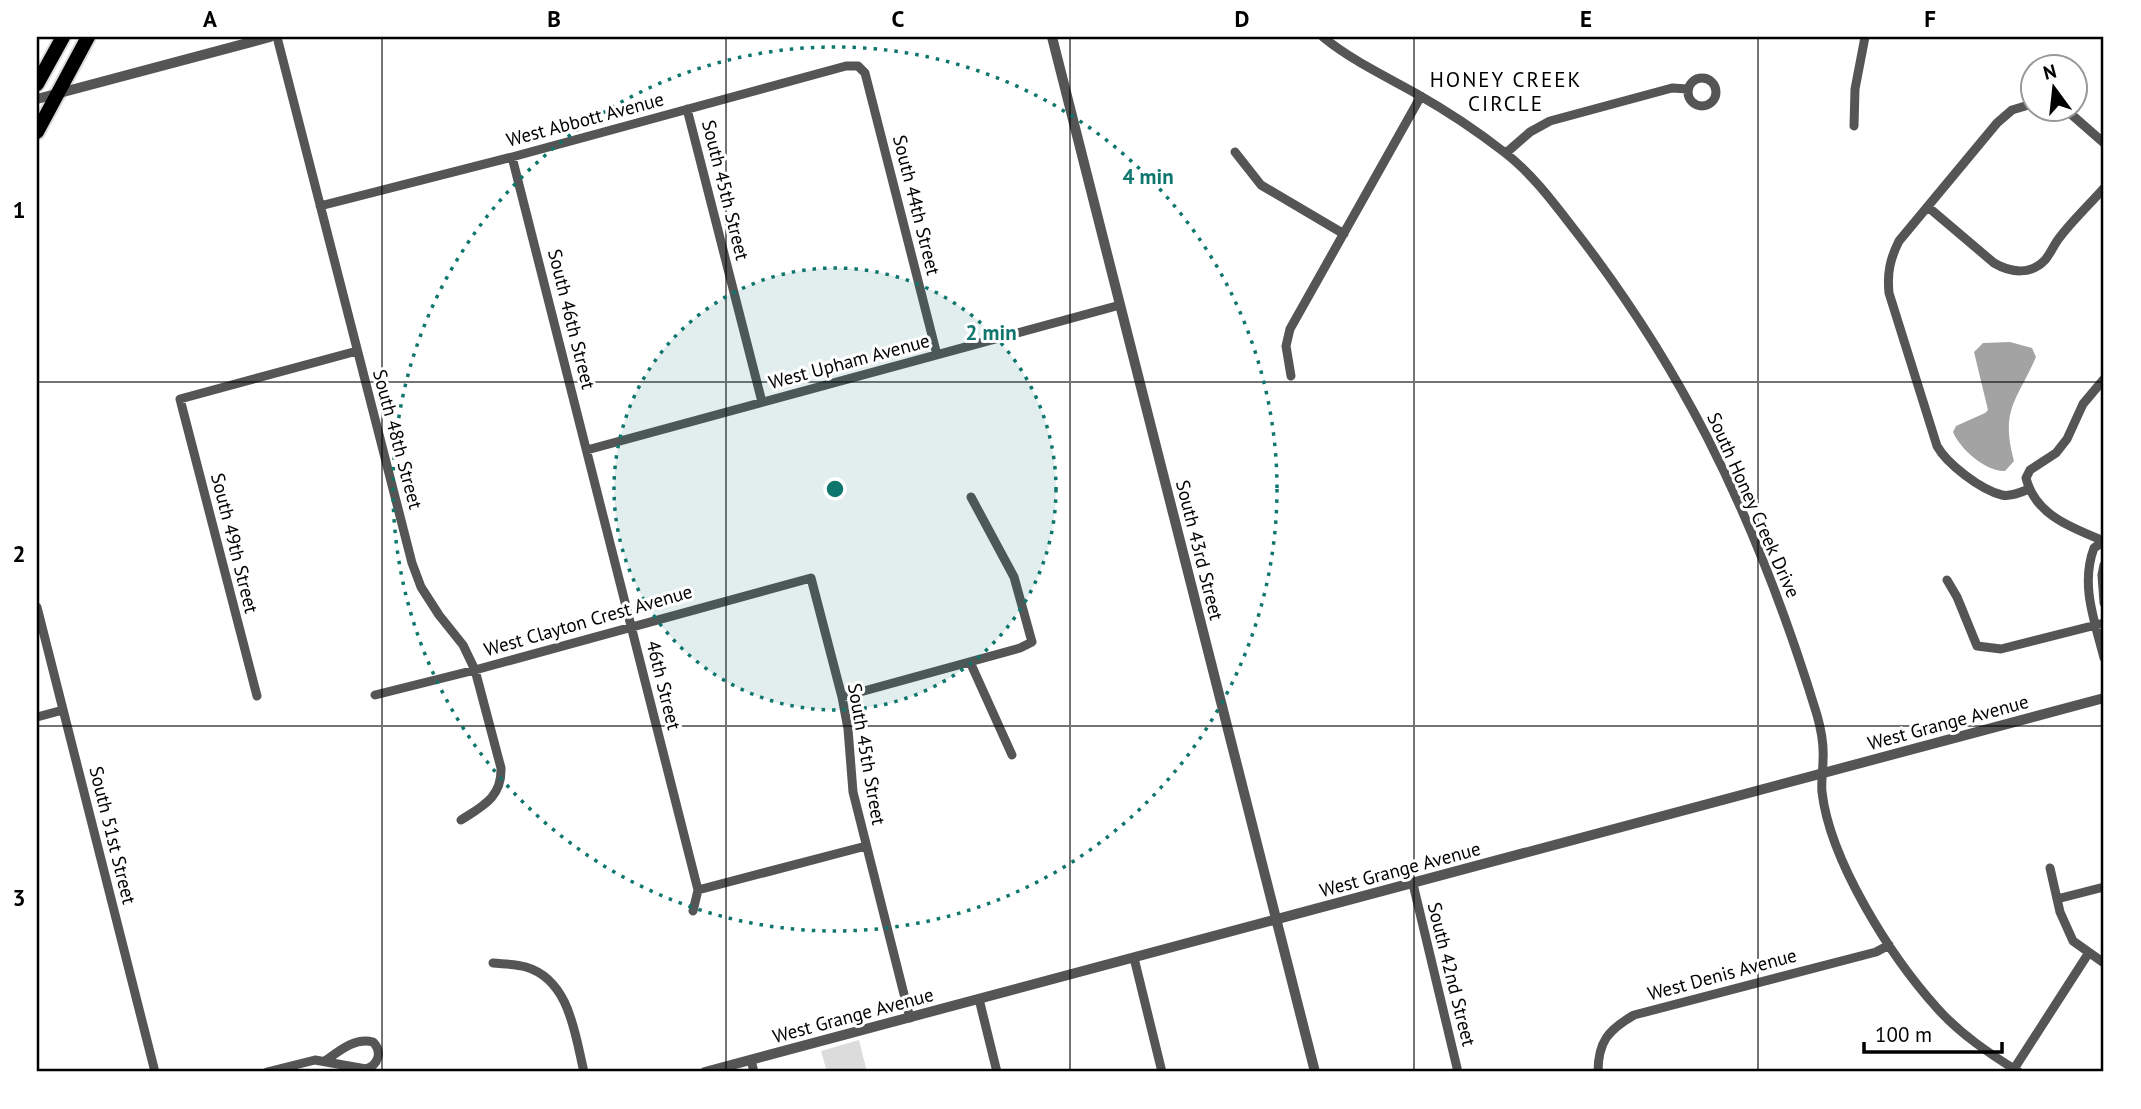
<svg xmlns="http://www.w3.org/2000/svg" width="2141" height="1109" viewBox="0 0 2141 1109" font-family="'PT Sans',sans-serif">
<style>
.green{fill:#dcdcdc}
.water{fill:#a3a3a3}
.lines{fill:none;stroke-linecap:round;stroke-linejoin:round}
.primary-casing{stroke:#dbdbdb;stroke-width:18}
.minor{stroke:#555;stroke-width:9}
.tertiary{stroke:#555;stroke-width:10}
.primary{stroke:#000;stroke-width:14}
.grid{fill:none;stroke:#000;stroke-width:2;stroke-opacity:0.55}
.ring{fill:none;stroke:#0f766e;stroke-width:3.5;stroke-dasharray:3.5 7}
.labels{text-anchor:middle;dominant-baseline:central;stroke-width:6;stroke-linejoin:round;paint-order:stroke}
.street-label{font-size:19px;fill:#000;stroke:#fff}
.neighbourhood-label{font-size:21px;letter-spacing:2px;fill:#000;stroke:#fff}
.centre{fill:#0f766e;stroke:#fff;stroke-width:3.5}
.ring-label{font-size:21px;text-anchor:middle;font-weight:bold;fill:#0f766e;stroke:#fff;stroke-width:6;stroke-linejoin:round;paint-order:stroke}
.neatline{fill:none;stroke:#000;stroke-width:2.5}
.grid-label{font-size:23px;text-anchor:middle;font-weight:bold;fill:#000}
</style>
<rect width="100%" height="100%" fill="#fff"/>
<path class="green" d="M859,1040l8,32h-40l-6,-21z"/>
<path class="water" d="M2010,342l22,6 4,9c-19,44 -36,52 -22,104l-9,10c-19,1 -45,-22 -52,-39l3,-6 29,-13 3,-3 -14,-58 9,-9z"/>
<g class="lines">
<defs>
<path id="primary" d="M37,84l26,-47
M37,132l51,-95"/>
</defs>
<use href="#primary" class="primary-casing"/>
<path class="minor" d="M277,37l135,526 9,24 18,28 24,30 12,25 26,98c1,29 -18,38 -40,52
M1323,37c28,23 62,39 94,57 30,17 60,37 87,58 26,20 46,46 66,72 51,65 99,139 137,213 45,88 81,183 110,278 4,14 7,31 6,45 0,10 -2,22 -1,32 8,69 69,165 115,216 23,26 53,46 82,64
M1688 92a14 14 0 1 1 28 0a14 14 0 1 1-28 0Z
M2064,108l40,35
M687,109l75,293
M1854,126l1,-37 10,-52
M1235,152l26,33 83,49
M1506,153l24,-21 20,-11 122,-33 16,1
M512,157l186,733 -5,21
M320,206l192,-49 334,-91h12l7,7 72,282
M1928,207l66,56c17,10 37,12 51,-3 6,-7 9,-16 15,-23 13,-17 30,-33 44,-49
M1291,376l-5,-30 4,-17 131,-233
M2104,379l-21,25 -16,35 -11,14 -26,17 -4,8c9,37 46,50 78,63
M587,450l533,-145
M2029,489c-8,3 -18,8 -27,6 -21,-5 -55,-31 -65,-49l-48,-153c-2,-20 1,-34 10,-52l98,-118 15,-13 20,-6
M2104,541l-10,7c-14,37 1,74 10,110
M2104,565l-2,10 2,28
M1947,580l10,17 20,49 24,3 103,-26
M37,607l118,465
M970,662l42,93
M375,695l100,-25 336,-92 31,119 6,32 5,63 57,226
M257,696l-77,-297 177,-48
M842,697l178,-49 12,-6 -18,-65 -43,-80
M37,717l26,-7
M2050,868l10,44 13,29 31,22
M1413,884l45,188
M698,890l168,-44
M2057,899l47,-12
M1134,958l28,114
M493,963c10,1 23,1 33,4 44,13 49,68 58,105
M979,999l18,73
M751,1060l3,12
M267,1072l48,-12 51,9c12,-4 17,-17 7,-27 -18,-5 -34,9 -48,19
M1598,1072c0,-30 10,-42 36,-57l242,-63 13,-7
M2012,1072l76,-118"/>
<path class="tertiary" d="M1052,37l263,1035
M37,99l233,-62
M705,1072l1399,-374"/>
<use href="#primary" class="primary"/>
</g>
<path class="grid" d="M382,37v1035M726,37v1035M1070,37v1035M1414,37v1035M1758,37v1035M37,382h2067M37,726h2067"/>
<circle cx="835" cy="489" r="221" fill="#0f766e" fill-opacity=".12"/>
<g class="ring">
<circle cx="835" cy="489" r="221"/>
<circle cx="835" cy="489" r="442"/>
</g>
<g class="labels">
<g class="street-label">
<text transform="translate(585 119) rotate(-15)">West Abbott Avenue</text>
<text transform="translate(726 190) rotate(76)">South 45th Street</text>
<text transform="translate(917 205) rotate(76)">South 44th Street</text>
<text transform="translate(572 319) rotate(76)">South 46th Street</text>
<text transform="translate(849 361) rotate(-15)">West Upham Avenue</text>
<text transform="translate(398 439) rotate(75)">South 48th Street</text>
<text transform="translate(1754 505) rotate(66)">South Honey Creek Drive</text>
<text transform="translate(235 543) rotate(76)">South 49th Street</text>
<text transform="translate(1200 550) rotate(76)">South 43rd Street</text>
<text transform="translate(588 620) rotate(-16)">West Clayton Crest Avenue</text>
<text transform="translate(664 685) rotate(76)">46th Street</text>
<text transform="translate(1948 722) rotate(-15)">West Grange Avenue</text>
<text transform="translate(867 754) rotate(80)">South 45th Street</text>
<text transform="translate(113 835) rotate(76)">South 51st Street</text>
<text transform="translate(1400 869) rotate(-15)">West Grange Avenue</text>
<text transform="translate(1452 974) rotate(76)">South 42nd Street</text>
<text transform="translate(1722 974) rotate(-15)">West Denis Avenue</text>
<text transform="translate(853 1015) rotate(-15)">West Grange Avenue</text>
</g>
<g class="neighbourhood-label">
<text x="1506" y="79">HONEY CREEK<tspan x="1506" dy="24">CIRCLE</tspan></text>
</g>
</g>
<circle cx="835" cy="489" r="10" class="centre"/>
<g class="ring-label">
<text x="1148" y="184">4 min</text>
<text x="991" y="340">2 min</text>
</g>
<rect width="2141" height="1109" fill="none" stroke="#ffffff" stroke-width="77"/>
<g transform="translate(2054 88) rotate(345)"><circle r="33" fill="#ffffff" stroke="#999999" stroke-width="2"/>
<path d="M0-5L12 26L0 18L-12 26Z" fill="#000000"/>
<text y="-10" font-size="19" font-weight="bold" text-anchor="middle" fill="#000000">N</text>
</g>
<path d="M1864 1042v10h138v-10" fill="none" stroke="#000000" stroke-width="3.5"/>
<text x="1875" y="1042" font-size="21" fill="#000000" stroke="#ffffff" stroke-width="5" paint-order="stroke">100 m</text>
<rect x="38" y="38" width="2064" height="1032" class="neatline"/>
<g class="grid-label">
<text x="210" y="27">A</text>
<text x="554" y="27">B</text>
<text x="898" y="27">C</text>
<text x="1242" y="27">D</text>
<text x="1586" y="27">E</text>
<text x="1930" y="27">F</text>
<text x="19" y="218">1</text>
<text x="19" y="562">2</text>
<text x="19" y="906">3</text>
</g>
</svg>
